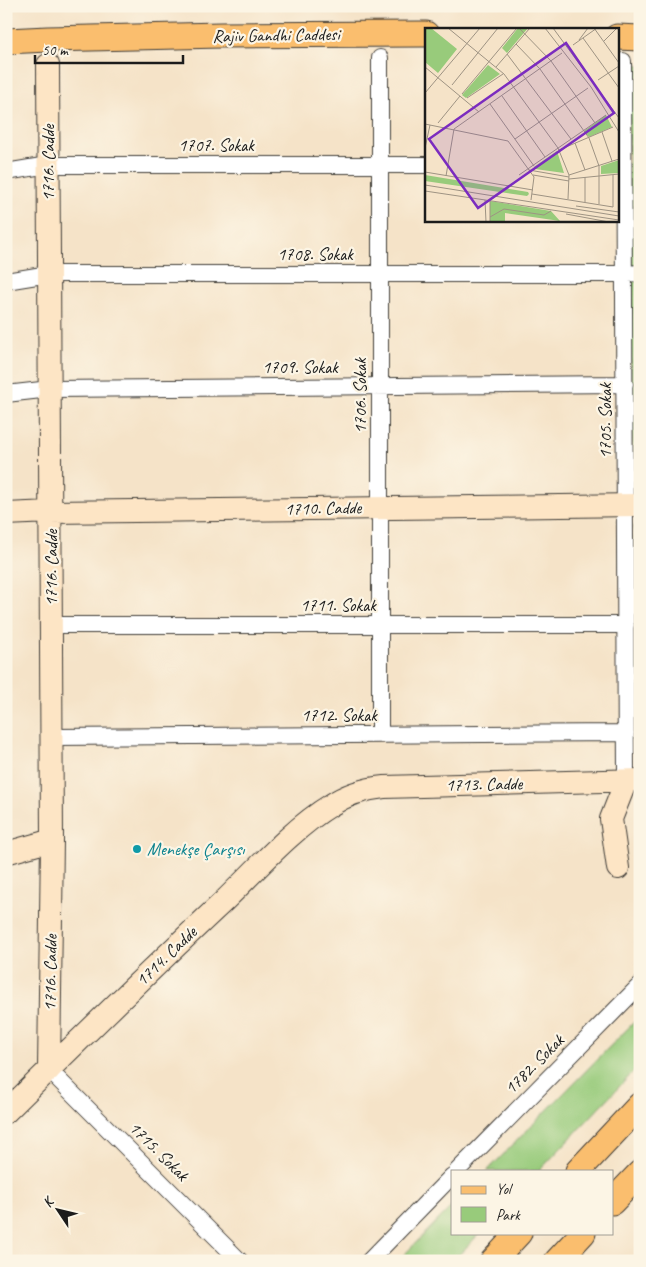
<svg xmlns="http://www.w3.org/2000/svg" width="646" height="1267" viewBox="0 0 646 1267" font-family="Caveat,sans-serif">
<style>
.green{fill:#98cb7b;stroke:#5a744c}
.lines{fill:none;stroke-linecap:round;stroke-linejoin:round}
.street-casing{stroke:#3d3a36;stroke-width:18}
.secondary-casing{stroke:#3d3a36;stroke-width:24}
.primary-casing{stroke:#3d3a36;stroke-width:27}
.street{stroke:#fff;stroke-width:16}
.secondary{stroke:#fde5c5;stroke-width:22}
.primary{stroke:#fabe6e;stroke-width:25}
.culture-dot{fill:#0f9aa8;stroke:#fcf5e5;stroke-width:2}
.labels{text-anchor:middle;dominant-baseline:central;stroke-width:4.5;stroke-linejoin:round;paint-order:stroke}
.street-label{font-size:18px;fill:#1c1c1c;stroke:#fcf5e5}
.culture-label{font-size:18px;fill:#0d838f;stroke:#fcf5e5;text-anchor:start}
.inset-road{fill:none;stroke:#9e9383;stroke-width:1}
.view{fill:#7b2cbf;fill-opacity:0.15;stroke:#7b2cbf;stroke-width:2.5}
.inset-edge{fill:none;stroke:#1c1c1c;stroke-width:2.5}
</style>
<rect width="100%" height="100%" fill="#fcf5e5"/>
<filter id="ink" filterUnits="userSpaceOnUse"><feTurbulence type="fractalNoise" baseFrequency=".02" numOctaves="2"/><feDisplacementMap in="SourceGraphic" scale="10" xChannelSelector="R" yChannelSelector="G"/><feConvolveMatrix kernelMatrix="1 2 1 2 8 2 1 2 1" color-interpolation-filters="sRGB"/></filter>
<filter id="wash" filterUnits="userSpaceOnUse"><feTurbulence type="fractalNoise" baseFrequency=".0096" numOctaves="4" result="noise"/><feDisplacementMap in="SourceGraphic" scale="20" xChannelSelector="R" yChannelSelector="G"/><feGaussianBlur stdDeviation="1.12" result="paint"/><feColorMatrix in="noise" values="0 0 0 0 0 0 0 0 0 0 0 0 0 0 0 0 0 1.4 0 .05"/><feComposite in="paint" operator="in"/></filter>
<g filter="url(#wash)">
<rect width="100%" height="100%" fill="#f5e3c8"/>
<path class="green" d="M628,63l12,2v203l-11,1z
M640,279v174l-7,29 -4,-202z
M634,526l6,1v212l-3,-3z
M640,1016v49l-101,106h-52z
M452,1206v27h28l-27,28h-55z"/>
</g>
<g filter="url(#ink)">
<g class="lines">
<defs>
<path id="street" d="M380,58v676
M623,61l3,720
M6,172l42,-7h378
M6,281l43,-7h575l16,-1
M6,394l44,-5 575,-5
M51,625h575
M52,737l574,-4
M49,1070l191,191
M457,1171l183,-186
M369,1261l83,-85"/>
<path id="secondary" d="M48,65l4,775 -3,230
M6,514l44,-2 590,-7
M6,853l46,-13
M618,868l-7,-49 15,-38
M6,1112c72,-71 144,-142 218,-211 32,-31 69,-73 107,-96 16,-11 34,-16 53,-18l256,-7"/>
<path id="primary" d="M617,37l23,1
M6,41l42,-2 173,-4 205,-1
M578,1171l62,-66
M612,1202l28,-29
M493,1261l26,-28
M557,1261l26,-28"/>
</defs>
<use href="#street" class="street-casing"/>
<use href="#secondary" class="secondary-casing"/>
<use href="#primary" class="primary-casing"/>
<use href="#street" class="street"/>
<use href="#secondary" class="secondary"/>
<use href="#primary" class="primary"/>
</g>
</g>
<circle class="culture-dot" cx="137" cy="849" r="5"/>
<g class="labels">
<g class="street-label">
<text transform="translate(276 35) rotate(-1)">Rajiv Gandhi Caddesi</text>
<text x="216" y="145">1707. Sokak</text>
<text transform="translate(48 163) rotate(-90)">1716. Cadde</text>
<text x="315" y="254">1708. Sokak</text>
<text x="300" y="367">1709. Sokak</text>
<text transform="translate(360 396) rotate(-90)">1706. Sokak</text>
<text transform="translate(605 421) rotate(-90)">1705. Sokak</text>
<text transform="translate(323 508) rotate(-1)">1710. Cadde</text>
<text transform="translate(51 568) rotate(-90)">1716. Cadde</text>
<text x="338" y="605">1711. Sokak</text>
<text x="339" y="715">1712. Sokak</text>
<text transform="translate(484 784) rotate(-1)">1713. Cadde</text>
<text transform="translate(166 956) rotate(-44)">1714. Cadde</text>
<text transform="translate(50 973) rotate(-89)">1716. Cadde</text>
<text transform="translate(534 1064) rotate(-45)">1782. Sokak</text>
<text transform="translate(159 1151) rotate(45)">1715. Sokak</text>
</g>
<g class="culture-label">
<text x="147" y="849">Menekşe Çarşısı</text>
</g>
</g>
<g transform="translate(425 28)">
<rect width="194" height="194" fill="#f5e3c8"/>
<path d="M0,0h6l26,21 -19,24 -13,-11zM93,0h10l-21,25 -5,-5zM63,37l12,9 -34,24 -4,-3zM181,87l6,12 -23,10 -5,-6zM132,123l7,22 -29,-4 -1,-2zM194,132v13l-18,1v-8zM0,147l103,17 1,2 -2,2 -102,-15zM65,173l61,10 9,10 -55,-8v9h-15z" fill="#98cb7b"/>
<path class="inset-road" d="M23,0l56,46 54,74 11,27 -1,24M94,0l32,33 44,62M120,0l46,59 28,45M128,0l66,90M169,0l25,35M158,10l36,50M154,12l9,-12M179,13l13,-13M91,16l24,25 49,69 10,28v38M148,17l24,-17M82,26l64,85M0,39l54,45M71,39l34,-39M173,52l21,-14M27,57l46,-57M0,65l55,-65M37,66l55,-66M77,68l43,61M42,70l36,-24M65,76l44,62M13,95l22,-27M0,96l83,17 26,36 -3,23M177,104l10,29M90,111l73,-51M150,115l10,27M0,120l5,-23M134,122l54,-23M104,142l40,7M0,144l108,18M94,147l87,-60M108,147l36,6M144,147l50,-16M21,148l8,-47 108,-76M144,151l50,-5M0,157l194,31M0,163l194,29M107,166l81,13v-32M60,172l1,22M65,173v21M160,174v-25M151,178l43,6M141,186l43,8M65,189l14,-8 40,6 7,-4"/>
<path class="view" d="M141,15l48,70 -136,95 -49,-69z"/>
<rect width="194" height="194" class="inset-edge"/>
</g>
<rect width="646" height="1267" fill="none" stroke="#fcf5e5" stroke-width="25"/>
<rect x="451" y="1170" width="162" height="65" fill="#fcf5e5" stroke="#a29e95"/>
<rect x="461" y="1186" width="25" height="8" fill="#fabe6e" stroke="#a29e95"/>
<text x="496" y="1194" font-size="15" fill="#1c1c1c">Yol</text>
<rect x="461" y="1207" width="25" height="15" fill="#98cb7b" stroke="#a29e95"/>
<text x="496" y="1220" font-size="15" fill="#1c1c1c">Park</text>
<g transform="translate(58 1210) rotate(305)" stroke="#fcf5e5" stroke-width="4" paint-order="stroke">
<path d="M0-4L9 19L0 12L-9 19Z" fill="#1c1c1c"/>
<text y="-8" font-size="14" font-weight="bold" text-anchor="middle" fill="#1c1c1c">K</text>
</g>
<path d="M35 55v8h148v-8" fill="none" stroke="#1c1c1c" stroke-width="2.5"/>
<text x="42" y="55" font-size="15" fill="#1c1c1c" stroke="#fcf5e5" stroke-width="4" paint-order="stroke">50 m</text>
</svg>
